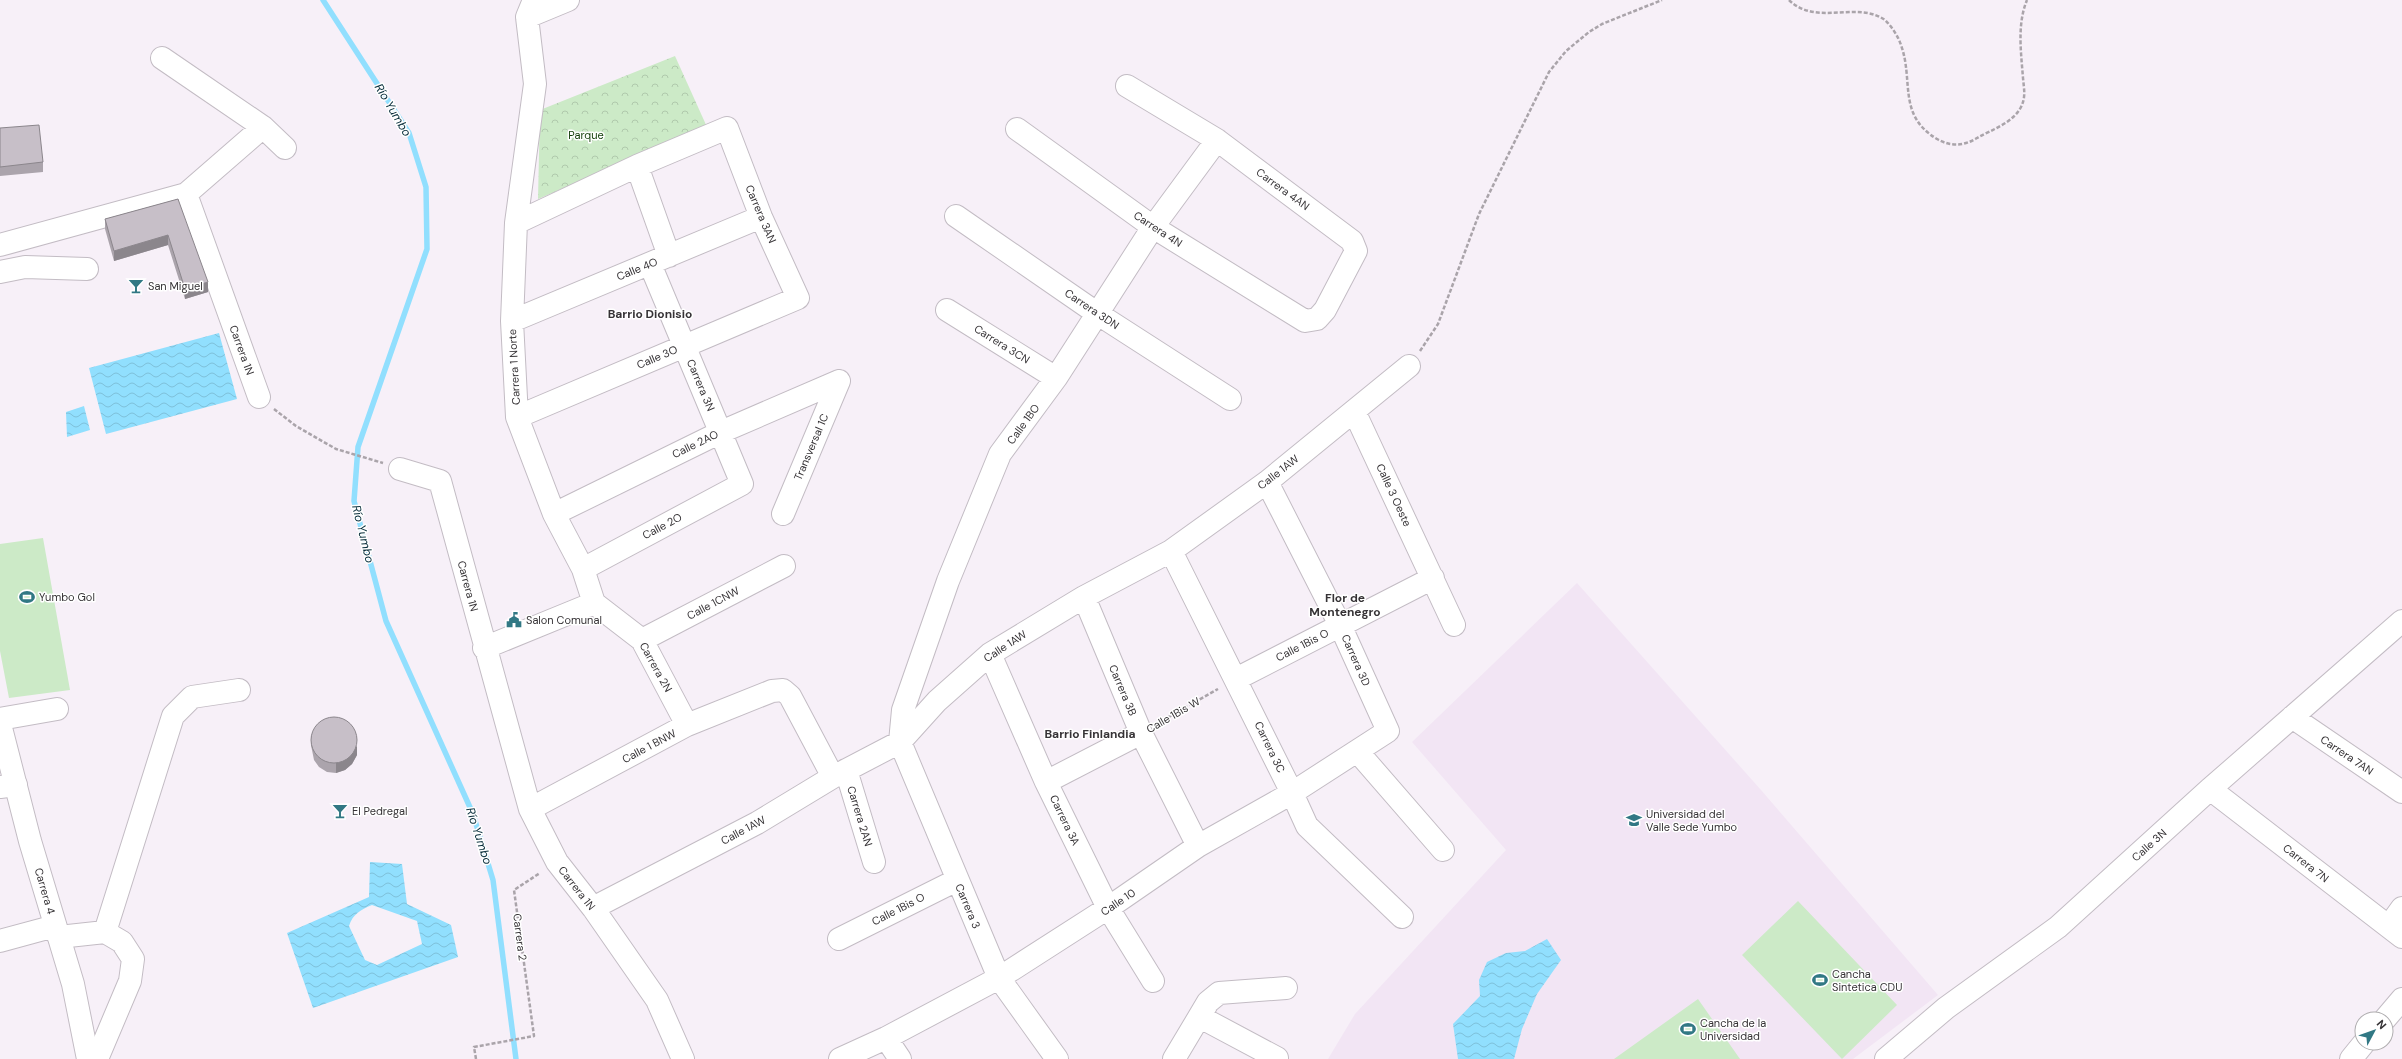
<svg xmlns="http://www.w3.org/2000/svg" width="2402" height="1059" viewBox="0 0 2402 1059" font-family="'DM Sans',sans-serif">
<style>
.built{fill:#f2e5f4}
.green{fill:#cceac7}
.park{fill:url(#park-crowns)}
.water{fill:url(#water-waves);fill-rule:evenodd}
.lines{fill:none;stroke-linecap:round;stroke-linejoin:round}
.stream{stroke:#91dffe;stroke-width:5.5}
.minor-casing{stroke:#c3bcc4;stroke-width:24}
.major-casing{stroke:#c3bcc4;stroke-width:24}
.path{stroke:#aaa4aa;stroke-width:2.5;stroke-dasharray:4 2;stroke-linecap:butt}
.minor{stroke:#fff;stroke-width:22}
.major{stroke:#fff;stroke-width:22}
.wall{fill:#aba4ac}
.shaded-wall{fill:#8b868c}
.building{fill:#c7bfc8;stroke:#8b868c}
.labels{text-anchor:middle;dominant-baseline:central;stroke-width:3;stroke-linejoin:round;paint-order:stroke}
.park-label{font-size:11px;fill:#0f3c06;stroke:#fff}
.street-label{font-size:11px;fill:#363336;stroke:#fff}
.poi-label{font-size:11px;fill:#363336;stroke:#fff;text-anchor:start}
.water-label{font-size:12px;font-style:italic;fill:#082e3b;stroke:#fff}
.neighbourhood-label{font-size:12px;font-weight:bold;fill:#363336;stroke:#fff}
</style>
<defs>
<pattern id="park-crowns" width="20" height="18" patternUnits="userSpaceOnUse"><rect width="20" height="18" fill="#cceac7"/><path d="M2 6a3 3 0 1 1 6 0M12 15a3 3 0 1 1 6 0" fill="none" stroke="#b0c9ac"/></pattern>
<pattern id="water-waves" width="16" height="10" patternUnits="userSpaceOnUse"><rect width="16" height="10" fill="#91dffe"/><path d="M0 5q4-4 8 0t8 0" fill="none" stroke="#7ec0da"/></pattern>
</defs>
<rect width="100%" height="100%" fill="#f7f0f8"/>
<path class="built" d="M1577,583l184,207 177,205 -85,64h-525l27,-45 151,-164 -94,-108z"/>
<path class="green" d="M43,538l27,152 -61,8 -9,-47v-107z
M1798,901l99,104 -55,54 -100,-104z
M1698,999l42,60h-126z"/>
<path class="park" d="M675,56l32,71 -169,72 2,-89z"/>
<path class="water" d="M219,333l18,66 -131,35 -17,-66z
M84,406l6,24 -23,7 -1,-25z
M370,862l32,2 5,40 44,21 7,32 -145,51 -26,-75 82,-36zM372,905l45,16 5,23 -45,21 -12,-5 -16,-34c4,-12 11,-16 23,-21z
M1547,939l14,21 -24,34 -15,35 -8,30h-56l-5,-35 27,-28 -1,-16 8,-18 19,-9 19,-2z"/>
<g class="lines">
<path class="stream" d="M323,0l86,133 17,54 1,62 -69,198 -4,54 32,120 87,193 20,66 23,179"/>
<defs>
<path id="minor" d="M534,0l-7,17 8,67 -19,139 -4,98 5,96 37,97 29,55 11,34
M527,17l41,-17
M162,58l101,69 22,21
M1017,129l136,98 152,94 12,-2 8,-9 31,-59 -4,-10 -135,-101 -90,-54
M637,166l32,90
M186,194l73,203
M956,216l142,98 132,85
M516,223l121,-57 90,-38 34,89 37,81 -281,119
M0,245l186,-51 77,-67
M0,272l25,-5 62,2
M947,310l109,68
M512,321l249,-104
M1354,411l100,214
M400,469l40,12 90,328 27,53 36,46 64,92 26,59
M554,514l167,-82 118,-51
M783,514l56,-133
M1171,551l121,242 15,33 95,91
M583,569l159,-85 -92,-220
M1084,597l57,136 57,113
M594,603l48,37 45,85
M642,640l142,-74
M484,648l110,-45
M990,654l56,128 62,126 45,73
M1236,679l197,-101
M2292,717l110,75
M0,719l57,-10
M1357,751l86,99
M846,770l28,92
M1046,782l95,-49
M0,787l16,-2
M2210,789l192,148
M530,809l157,-84 85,-34 11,-1 7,6 43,81
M593,908l164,-85 76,-46 67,-35 37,-41 53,-47 94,-57 87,-46 96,-69 142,-116
M2389,926l13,-18
M105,932l68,-216 19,-19 47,-7
M59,937l46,-5 17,10 11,17 -3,22 -33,78
M839,939l118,-59
M0,941l55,-15
M1200,1017l77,41
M2385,1019l17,-20
M886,1038l14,21
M840,1059l46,-21 113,-60 109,-70 90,-62 94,-53 96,-62 -48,-106 -73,-143
M1057,1059l-58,-81 -99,-236 3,-32 45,-129 52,-127 56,-76 97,-151 64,-87
M1174,1059l34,-57 11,-9 67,-5
M1886,1059l60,-51 112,-81 152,-138 192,-168
M2351,1059l13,-16"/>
<path id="major" d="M0,724l30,117 43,143 15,75"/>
</defs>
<use href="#minor" class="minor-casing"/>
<use href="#major" class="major-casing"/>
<path class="path" d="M1789,0c28,27 67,0 96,20 7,7 13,16 16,25 13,36 -4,70 36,94 14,8 27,7 40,-1 14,-8 36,-15 44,-31 5,-10 3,-18 2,-29 -2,-26 -6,-54 4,-78
M1420,351l18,-27 41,-110 70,-142 17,-21 23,-19 13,-8 60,-24
M274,409l22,17 40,23 47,14
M1158,723l60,-34
M476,1059l-2,-12 60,-11 -20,-146 26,-17"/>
<use href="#minor" class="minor"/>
<use href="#major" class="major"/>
</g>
<path class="wall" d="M0,128l43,34v10l-43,4z
M178,199l30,93 -23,7 -17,-54 -54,16 -9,-32v-10z
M311,735l46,20 -5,9 -7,6 -9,3 -9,-1 -8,-5 -5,-7 -3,-15z"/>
<path class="shaded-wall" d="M168,235v10l-54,16v-10z
M208,282v10l-23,7v-10z
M357,746v9l-5,9 -7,6 -9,3v-10z"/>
<path class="building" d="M39,125l4,37 -43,5v-39z
M178,199l30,83 -23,7 -17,-54 -54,16 -9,-32z
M311 740a23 23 0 1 1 46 0a23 23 0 1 1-46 0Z"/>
<defs>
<symbol id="bar-bare" viewBox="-9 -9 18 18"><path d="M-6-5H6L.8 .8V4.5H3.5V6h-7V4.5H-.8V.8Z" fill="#317884" stroke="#fff" stroke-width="2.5" paint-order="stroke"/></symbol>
<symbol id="stadium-bare" viewBox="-9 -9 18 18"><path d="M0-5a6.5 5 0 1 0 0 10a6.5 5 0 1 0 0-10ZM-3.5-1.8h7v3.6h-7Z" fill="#317884" stroke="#fff" stroke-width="2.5" paint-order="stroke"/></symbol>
<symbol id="civic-bare" viewBox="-9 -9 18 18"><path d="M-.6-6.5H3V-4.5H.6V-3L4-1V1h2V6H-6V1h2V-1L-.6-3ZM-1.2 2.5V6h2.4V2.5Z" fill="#317884" stroke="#fff" stroke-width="2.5" paint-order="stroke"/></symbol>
<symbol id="university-bare" viewBox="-9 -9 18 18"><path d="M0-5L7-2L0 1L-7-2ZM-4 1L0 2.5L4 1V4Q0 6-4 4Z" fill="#317884" stroke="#fff" stroke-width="2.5" paint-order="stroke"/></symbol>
</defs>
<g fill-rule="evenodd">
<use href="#bar-bare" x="125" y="275" width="22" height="22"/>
<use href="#stadium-bare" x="16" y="586" width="22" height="22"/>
<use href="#civic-bare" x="503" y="609" width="22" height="22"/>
<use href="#bar-bare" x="329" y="800" width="22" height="22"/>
<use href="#university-bare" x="1623" y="809" width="22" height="22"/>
<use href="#stadium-bare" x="1809" y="969" width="22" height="22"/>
<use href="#stadium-bare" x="1677" y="1018" width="22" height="22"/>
</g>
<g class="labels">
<g class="park-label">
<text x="586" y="135">Parque</text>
</g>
<g class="street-label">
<text transform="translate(1283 189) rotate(36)">Carrera 4AN</text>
<text transform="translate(761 214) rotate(67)">Carrera 3AN</text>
<text transform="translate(1158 229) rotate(33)">Carrera 4N</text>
<text transform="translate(637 269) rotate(-22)">Calle 4O</text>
<text transform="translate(1092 309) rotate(34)">Carrera 3DN</text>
<text transform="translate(1002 344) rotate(32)">Carrera 3CN</text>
<text transform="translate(242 350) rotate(70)">Carrera 1N</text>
<text transform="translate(657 357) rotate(-23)">Calle 3O</text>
<text transform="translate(514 367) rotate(-93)">Carrera 1 Norte</text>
<text transform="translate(701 385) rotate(67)">Carrera 3N</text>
<text transform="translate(1023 424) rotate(-54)">Calle 1BO</text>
<text transform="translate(695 444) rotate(-26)">Calle 2AO</text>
<text transform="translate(811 447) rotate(-67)">Transversal 1C</text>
<text transform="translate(1278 472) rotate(-38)">Calle 1AW</text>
<text transform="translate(1394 495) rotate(65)">Calle 3 Oeste</text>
<text transform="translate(662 526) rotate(-28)">Calle 2O</text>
<text transform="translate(468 586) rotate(75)">Carrera 1N</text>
<text transform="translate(713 603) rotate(-28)">Calle 1CNW</text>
<text transform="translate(1302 645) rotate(-27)">Calle 1Bis O</text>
<text transform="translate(1005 646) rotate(-33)">Calle 1AW</text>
<text transform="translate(1356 660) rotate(66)">Carrera 3D</text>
<text transform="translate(656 667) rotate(61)">Carrera 2N</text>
<text transform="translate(1123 690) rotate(67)">Carrera 3B</text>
<text transform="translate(1173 715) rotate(-30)">Calle 1Bis W</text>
<text transform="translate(649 746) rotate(-28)">Calle 1 BNW</text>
<text transform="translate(1270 747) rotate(64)">Carrera 3C</text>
<text transform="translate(2347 755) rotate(34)">Carrera 7AN</text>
<text transform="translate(860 816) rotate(73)">Carrera 2AN</text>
<text transform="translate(1065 820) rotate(64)">Carrera 3A</text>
<text transform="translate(743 830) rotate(-28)">Calle 1AW</text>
<text transform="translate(2149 845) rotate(-42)">Calle 3N</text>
<text transform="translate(2306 863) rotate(38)">Carrera 7N</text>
<text transform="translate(577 888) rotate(52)">Carrera 1N</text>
<text transform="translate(45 891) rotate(74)">Carrera 4</text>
<text transform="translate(1118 902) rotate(-34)">Calle 10</text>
<text transform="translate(968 906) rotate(67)">Carrera 3</text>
<text transform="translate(898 909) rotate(-27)">Calle 1Bis O</text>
<text transform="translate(520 937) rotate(83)">Carrera 2</text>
</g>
<g class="poi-label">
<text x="148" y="286">San Miguel</text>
<text x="39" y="597">Yumbo Gol</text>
<text x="526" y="620">Salon Comunal</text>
<text x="352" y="811">El Pedregal</text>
<text x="1646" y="814">Universidad del<tspan x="1646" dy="13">Valle Sede Yumbo</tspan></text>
<text x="1832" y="974">Cancha<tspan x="1832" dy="13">Sintetica CDU</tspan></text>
<text x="1700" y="1023">Cancha de la<tspan x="1700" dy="13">Universidad</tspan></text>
</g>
<g class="water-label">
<text transform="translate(393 110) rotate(59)">Río Yumbo</text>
<text transform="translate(363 534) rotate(76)">Río Yumbo</text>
<text transform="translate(479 836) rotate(72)">Río Yumbo</text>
</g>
<g class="neighbourhood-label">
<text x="650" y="314">Barrio Dionisio</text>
<text x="1345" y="598">Flor de<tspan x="1345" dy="14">Montenegro</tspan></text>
<text x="1090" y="734">Barrio Finlandia</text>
</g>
</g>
<g transform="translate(2374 1031) rotate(49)"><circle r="19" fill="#ffffff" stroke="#afadaf"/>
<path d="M0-3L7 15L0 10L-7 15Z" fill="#317884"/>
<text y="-6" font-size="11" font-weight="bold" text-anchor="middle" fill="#363336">N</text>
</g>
</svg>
